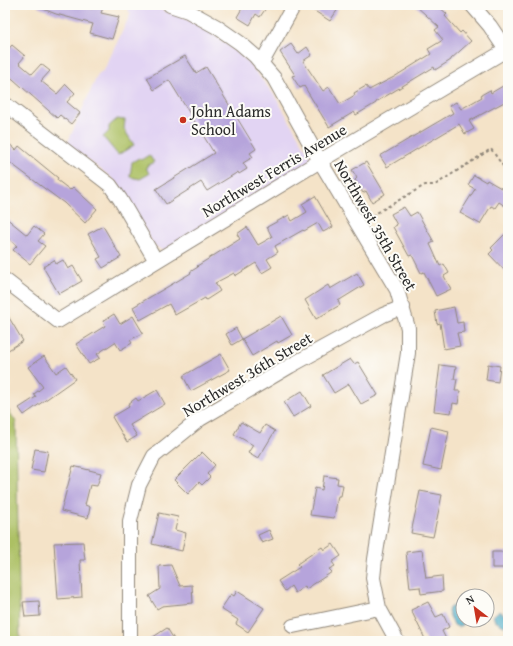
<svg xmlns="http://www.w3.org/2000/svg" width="513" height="646" viewBox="0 0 513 646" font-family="'Gentium Book Plus',serif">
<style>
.built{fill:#e2d4f3}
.green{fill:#acc064;stroke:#6c7648}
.water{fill:#44a8c4;stroke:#386a78}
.building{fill:#b6a4db}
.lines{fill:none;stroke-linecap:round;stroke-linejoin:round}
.minor-casing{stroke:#90877a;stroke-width:16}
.path{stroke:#90877a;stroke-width:2;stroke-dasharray:3 3;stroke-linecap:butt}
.minor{stroke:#fff;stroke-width:14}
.poi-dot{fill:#c8321e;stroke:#fdfcf7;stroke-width:1.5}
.labels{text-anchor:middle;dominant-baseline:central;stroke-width:4;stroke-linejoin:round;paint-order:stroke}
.poi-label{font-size:16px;fill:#2b2b2b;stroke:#fdfcf7;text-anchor:start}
.street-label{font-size:16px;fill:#2b2b2b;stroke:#fdfcf7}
</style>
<rect width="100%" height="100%" fill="#fdfcf7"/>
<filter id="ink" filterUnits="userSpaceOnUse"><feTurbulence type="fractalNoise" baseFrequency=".025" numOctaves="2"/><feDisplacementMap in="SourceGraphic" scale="8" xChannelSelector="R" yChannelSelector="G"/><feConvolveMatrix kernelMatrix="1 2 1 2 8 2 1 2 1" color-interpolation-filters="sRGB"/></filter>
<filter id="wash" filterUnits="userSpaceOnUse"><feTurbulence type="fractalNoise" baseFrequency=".012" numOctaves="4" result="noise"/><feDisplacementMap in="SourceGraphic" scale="16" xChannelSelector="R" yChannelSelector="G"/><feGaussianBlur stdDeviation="0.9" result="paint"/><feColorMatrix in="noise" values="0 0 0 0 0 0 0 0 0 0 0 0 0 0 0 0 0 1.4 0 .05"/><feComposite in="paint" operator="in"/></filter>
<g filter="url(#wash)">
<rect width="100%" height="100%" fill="#f4e3c8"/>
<path class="built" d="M130,5h19l37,14 21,11 21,15 19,16 28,35 35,60 1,5 -145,89 -6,-1 -6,-4 -35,-60 -11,-10 -41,-31 31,-70 6,-4 27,-57 -3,-2z"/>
<path class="green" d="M117,119l8,1 -1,9 10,16 -16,10 -15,-18 6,-6v-5z
M149,155l5,7 -8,5 3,7 -9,5 -10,-2 2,-15 7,-4 2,2z
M5,405l11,17 4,219h-15z"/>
<path class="water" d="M453,606l4,1 6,14 -1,4 -4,2 -4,-2 -6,-13 1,-4z
M500,611l8,7v7l-4,1 -9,-5 -2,-5 3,-3z"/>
<g id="blocks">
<path class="building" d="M38,5h38l16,4 1,-4h11l-3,8 18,4 -7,22 -22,-6 3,-9 -37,-10 -18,-7z
M244,5h16l6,3 -6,9 -4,-3 -6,11 -13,-8z
M317,5h15l6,4 -8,12 -17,-11z
M415,5h22l10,9 -2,2 15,17 2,-2 9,10 -20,18v1l-16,10 -1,-3 -58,35v1l-20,12 -2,-3 -25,15 -25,-41 -4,2 -8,-12 3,-1 -15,-23 11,-8 7,10 9,-7 5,8 -9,6 20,30 6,-4 11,17 15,-9 -1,-2 12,-7 3,4 25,-13 37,-23 -3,-5 15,-9 -8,-10 4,-3z
M12,45l13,11 -6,7 13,11 9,-10 9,7 -9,10 16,13 9,-10 9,9 -8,9 13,11 -9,11 -11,-9 -3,3 -52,-46v-19z
M185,56l11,17 10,-6 50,82 -6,4 3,4 -10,6 4,6 -8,5 -1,-2 -31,19 -6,-9 -35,22 -10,-15 58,-36 -45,-73 -15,10 -7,-12z
M508,83v17l-39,21 5,8 -9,5 -6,-10 -72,43 -7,-11 73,-43 -4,-7 7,-4 5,7 21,-12 -1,-2 9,-5 1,3z
M5,140l11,10 3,-4 39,32 -1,2 13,10 3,-3 24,22 -12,14 -21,-20 -59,-44z
M366,162l19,32 -13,8 -6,-11 -3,2 -8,-13 2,-2 -5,-8z
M474,175l12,7 1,-2 21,12v9l-3,5 -6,-4 -4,6 -4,-2 -11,18 -20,-11 15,-24 -7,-4z
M315,196l18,31 -10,5 -5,-9 -14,8 -1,-1 -28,16 3,6 -11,7 5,8 -10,6 -6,-10 -21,13 -1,-3 -19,10 5,8 -14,9 -1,-2 -30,17 -6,-11 -29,16 -7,-13 58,-34 -1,-1 8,-5 -1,-1 43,-27 -3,-5 10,-7 11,18 14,-8 -5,-10 22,-12 3,6 15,-9 -5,-8z
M404,207l6,9 7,-4 17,30 -4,2 10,22 4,-2 5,9 -5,3 7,13 -15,7 -12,-24 -3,1 -9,-18 -3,1 -16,-29 4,-2 -6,-11z
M5,217l22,18 7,-9 10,8 -6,7 7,5 -15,18 -17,-14 4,-4 -12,-10z
M103,226l18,31 -18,11 -6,-9 4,-2 -13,-23z
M508,231v43l-19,-20 4,-4 -2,-2z
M54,260l2,4 7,-4 5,9 5,-3 9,15 -23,13 -16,-27z
M357,273l7,12 -26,16 2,4 -24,14 -11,-19 23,-15 2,4z
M454,307l3,16 6,-1 1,10 -7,1 3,13 -16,3 -4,-26 -3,1 -2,-13z
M5,311l18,30 -18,11z
M114,314l6,10 13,-8 10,17 -13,7 2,3 -12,7 -5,-8 -18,12 3,4 -11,6 -13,-20 29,-18 -2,-5z
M281,316l11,19 -14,8 -1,-2 -25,15 -10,-17z
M236,328l6,11 -10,6 -6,-11z
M221,354l9,16 -39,21 -8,-15z
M44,356l12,17 10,-7 9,13 -51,36 -5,-7 17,-11 -2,-3 9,-7 -15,-20z
M350,359l4,5 4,-2 20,33 -17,9 -12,-20 -15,9 -11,-18z
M488,364l12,2 -2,16 -12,-2z
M440,365l16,2 -2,12h3l-2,12h5l-2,13 -5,-1 -2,10 -17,-2z
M157,390l8,14 -35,21 7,11 -10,6 -15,-25 17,-10 -1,-3 8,-6 2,3z
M302,391l9,15 -18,11 -9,-15z
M241,422l19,11 5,-8 10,6 -17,28 -10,-6 5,-8 -19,-11z
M431,427l18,4 -8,39 -18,-4z
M35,449l13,2 -4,21 -13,-2z
M202,452l13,13 -8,9 3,3 -8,8 -3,-3 -11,12 -14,-14z
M73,466l28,7 -4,13 -7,-1 -5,20 5,2 -2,11 -27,-7z
M324,476l14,2 -1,6 6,1 -2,11h-3l-4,22 -24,-3 5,-27 7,2z
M420,491l22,4 -9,42 -22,-4z
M159,513l19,4 -3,13 11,3 -4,18 -30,-7z
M269,530l4,9 -11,4 -4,-8z
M83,542l2,18h-5l2,37 -24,2 -4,-56z
M333,544l8,12 -9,6 3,4 -6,3 3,3 -26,17 -1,-3 -10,7 -4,-7 -6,5 -7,-10 22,-14 -3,-3 25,-17 2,3z
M422,550l4,28 16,-2 1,15 -22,3 -1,-7 -10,1 -4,-36z
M492,552h16v16h-16z
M171,565l9,21 12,-1 1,18 -31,3 -5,3 -8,-13 11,-7 -1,-23z
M237,591l27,17 -16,24 -12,-8 2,-4 -17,-11 10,-15 3,2z
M39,601l1,15 -15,1 -2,-15z
M428,602l8,15 7,-3 6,13 -7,4 5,10h-21l-15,-31z
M167,628l8,13h-28z"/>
</g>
</g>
<g filter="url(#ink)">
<use href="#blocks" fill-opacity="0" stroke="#90877a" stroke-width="1"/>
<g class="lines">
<defs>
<path id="minor" d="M170,5l18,6 29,16 23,16 15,13 19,22 46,83 77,129 11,38v25l-33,206 -2,19 6,30 18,33
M472,5l18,21 16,24
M261,64l33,-59
M5,104l105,81 10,14 36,62
M5,280l53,41 262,-160 188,-112
M293,626l86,-18
M130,641v-120l9,-36 15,-29 46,-37 90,-53 93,-51 20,-8"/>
</defs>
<use href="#minor" class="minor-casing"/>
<path class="path" d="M368,220l5,-5 52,-30h10l56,-36 17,24"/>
<use href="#minor" class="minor"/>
</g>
</g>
<circle class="poi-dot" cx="183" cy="120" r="4"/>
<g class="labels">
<g class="poi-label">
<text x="191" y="111">John Adams<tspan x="191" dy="18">School</tspan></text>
</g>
<g class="street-label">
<text transform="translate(274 170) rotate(-31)">Northwest Ferris Avenue</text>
<text transform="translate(376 225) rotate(60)">Northwest 35th Street</text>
<text transform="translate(247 374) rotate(-31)">Northwest 36th Street</text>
</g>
</g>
<rect width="513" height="646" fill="none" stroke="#fdfcf7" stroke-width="20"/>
<g transform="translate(475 608) rotate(329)"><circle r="19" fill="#fdfcf7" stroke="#a9a8a5"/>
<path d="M0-3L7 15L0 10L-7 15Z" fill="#c8321e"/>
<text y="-6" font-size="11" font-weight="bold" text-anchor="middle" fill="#2b2b2b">N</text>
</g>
</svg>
